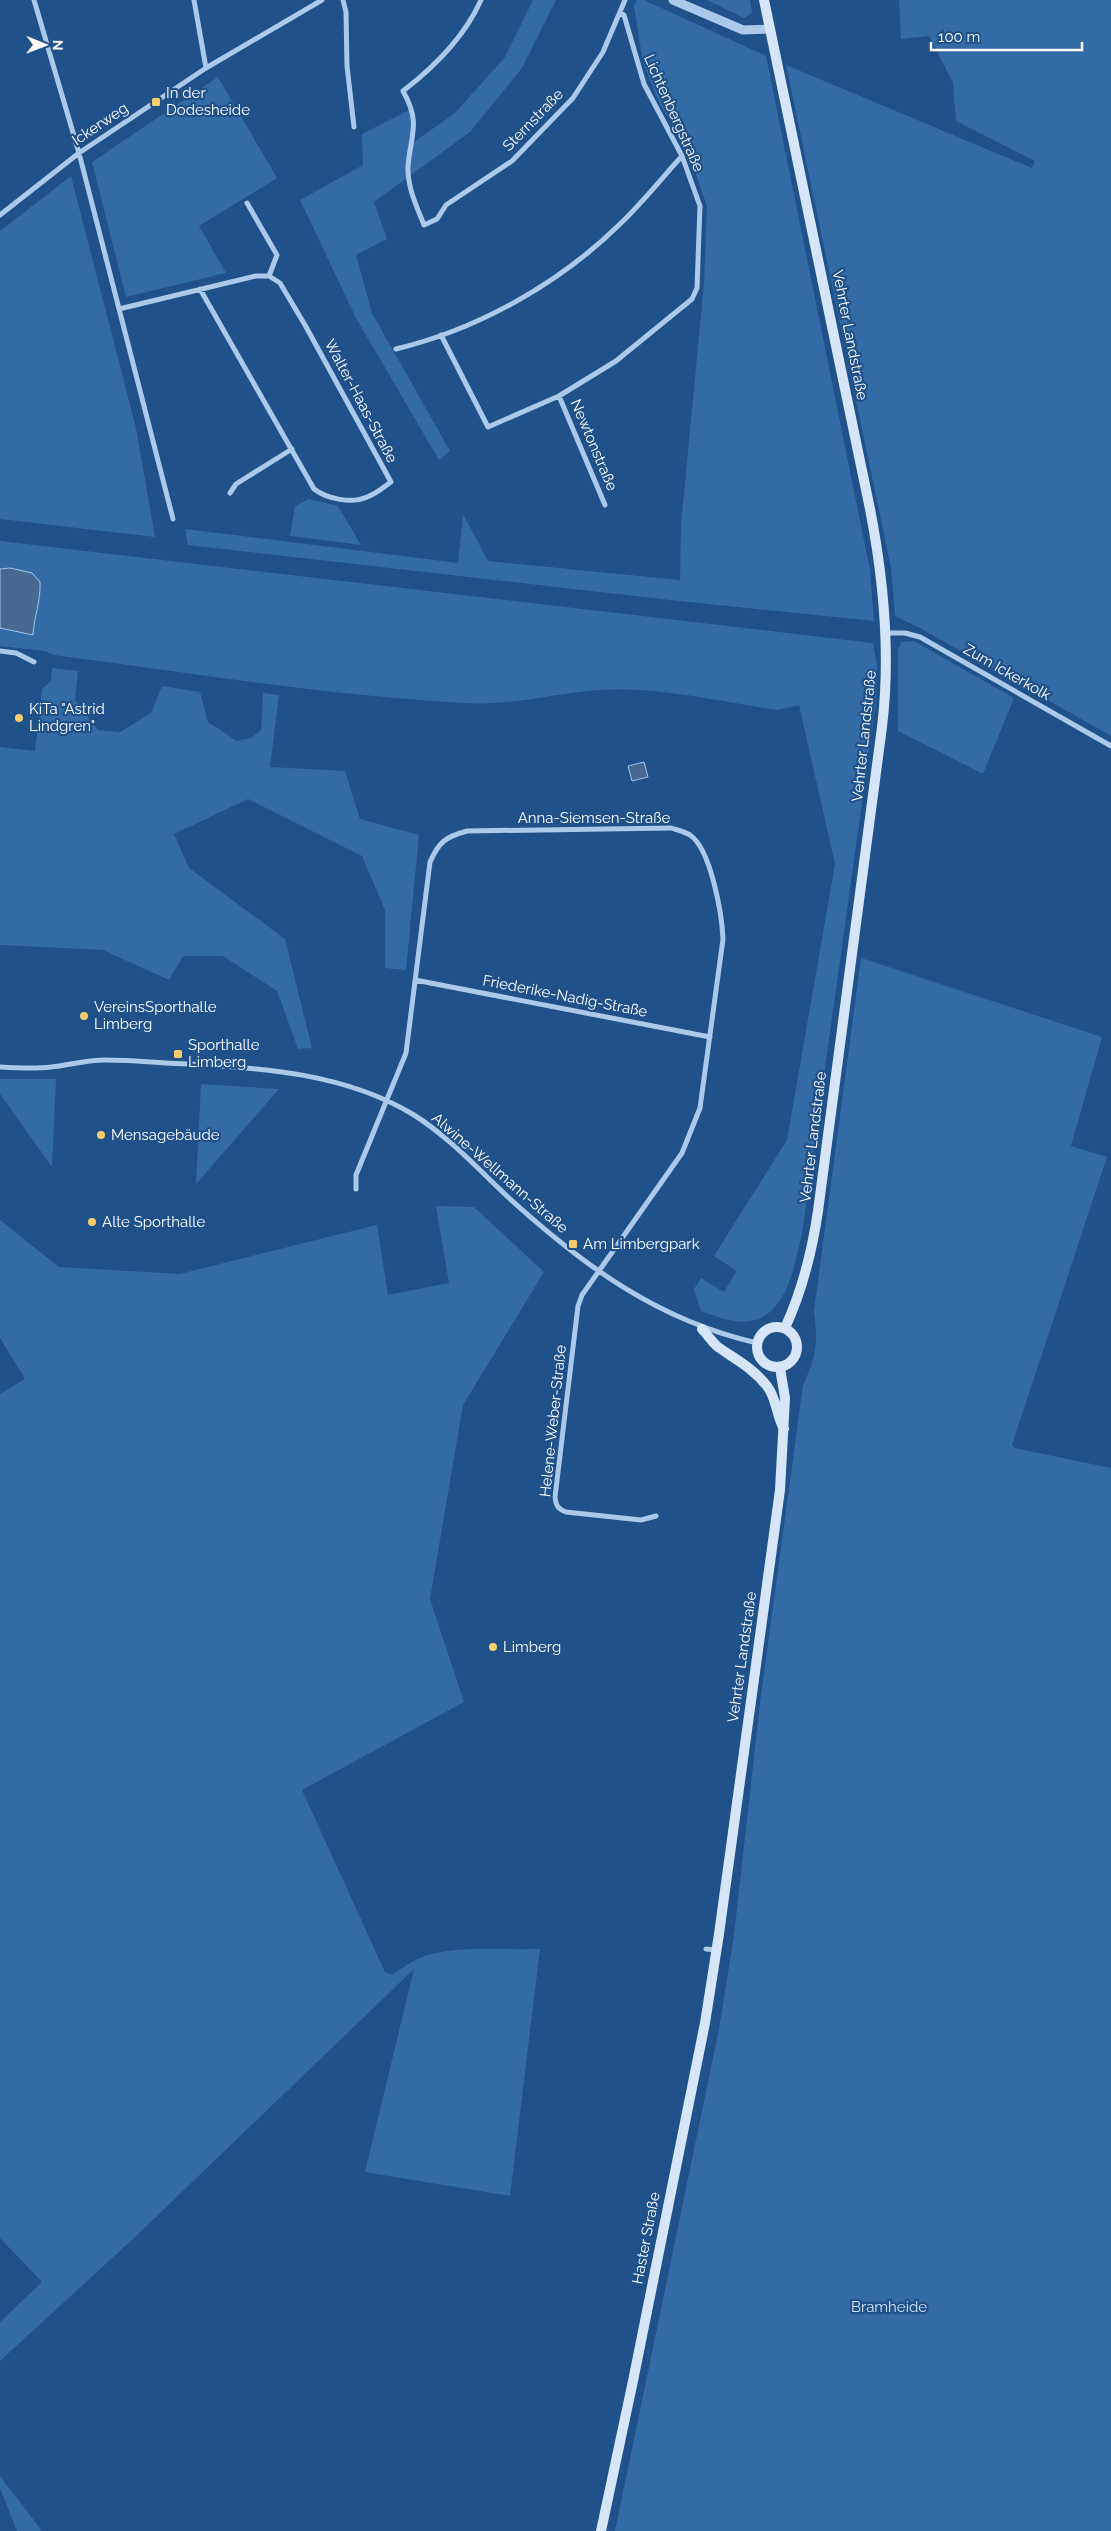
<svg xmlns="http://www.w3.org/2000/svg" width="1111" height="2531" viewBox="0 0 1111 2531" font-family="Raleway,sans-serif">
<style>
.green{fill:#336ba7}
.water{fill:#456991;stroke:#9ec5ed}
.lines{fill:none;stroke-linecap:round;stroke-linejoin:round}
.minor{stroke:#abcaeb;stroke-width:5}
.tertiary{stroke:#abcaeb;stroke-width:9}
.secondary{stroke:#d6e6f8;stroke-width:10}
.poi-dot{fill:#f9cc6b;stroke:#1f518a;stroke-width:2}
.labels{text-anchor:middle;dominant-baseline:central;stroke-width:4.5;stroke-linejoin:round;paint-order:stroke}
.poi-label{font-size:15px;fill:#fff;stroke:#1f518a;text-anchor:start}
.street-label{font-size:15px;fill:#fff;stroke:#1f518a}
.park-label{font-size:15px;fill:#d0e3f8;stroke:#1f518a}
</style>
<rect width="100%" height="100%" fill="#1f518a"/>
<path class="green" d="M533,0h23l-34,68 -52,64 -96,70 13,37 -31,16 16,58 78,138 -11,9 -83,-142 -56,-118 63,-35 -1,-31 49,-25 3,33 41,-29 50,-56z
M637,0h7l122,56 104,514 4,51 -195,-20 -491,-56 -3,-16 273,34 5,-49 25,47 192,19 1,-55 23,-242 3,-77 -19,-54 -29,-50 -16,-39 -9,-57z
M707,0h43l2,13 -8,5z
M899,0h212v736l-191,-108 -25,-12 -4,-48 -105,-503 246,103 3,-7 -79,-40 -3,-38 -24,-47 -28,3z
M218,77l59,101 -78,48 27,47 -100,24 -34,-135z
M71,176l65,252 19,109 -155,-18v-288z
M309,499l29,7 23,39 -71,-9 5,-30z
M0,541l873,102 4,22 -1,37 -74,532c-8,31 -14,81 -52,87 -16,3 -35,-5 -49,-10l-7,-22 7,-11 23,14 13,-21 -23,-15 73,-116 48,-276 -36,-159 -21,5c-58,-8 -120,-24 -180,-20 -45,4 -89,16 -135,13 -137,-8 -273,-30 -409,-48l-10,-4 -44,-5z
M914,641l100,57 -31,76 -85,-43v-81l3,-8z
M52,668l26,3 -3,29 23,30 22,2 31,-19 11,-27 38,6 8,30 29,19 14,-3 10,-8 2,-37 16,2 -9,72 75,4 15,48 59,16 -13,135 -21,-2v-58l-23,-54 -114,-57 -74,35 15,34 96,71 27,109 -14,1 -21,-58 -54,-35h-40l-14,24 -66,-30 -103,-5v-198l35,4 7,-62 9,-8z
M861,958l241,79 -31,109 36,11 -95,288 3,3 96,20v1063h-496l104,-502 15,-94 27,-240 42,-310c14,-30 15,-42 11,-74z
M0,1079h56l-4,88 -52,-73z
M201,1084l78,5 -83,95z
M436,1206l38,1 70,65 -81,133 -33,194 34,103 -162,88 83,182 7,3c10,-7 21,-15 33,-19 34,-11 80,-6 115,-7l-30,247 -145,-24 49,-203 -280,269 -134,123v-39l42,-40 -42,-44v-844l25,-15 -25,-41v-118l59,47 121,7 197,-49 11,70 61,-12z
M0,2476l42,55h-25l-17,-43z"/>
<path class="water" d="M10,568l22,5 8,9c1,19 -6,34 -7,53l-33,-7v-59z
M644,762l4,15 -16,4 -4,-15z"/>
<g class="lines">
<path class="minor" d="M34,0l45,153 94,366
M194,0l12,68
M343,0l3,12 1,54 7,61
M481,0c-16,36 -48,68 -78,91 18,32 8,42 5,75 -1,21 9,41 16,59l13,-6 9,-14 66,-44 61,-63 30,-46 22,-52
M247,203l30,52 -8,21
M0,215l79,-62 127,-85 116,-68
M119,309l137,-33h13l11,7 25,42 86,157c-7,5 -15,12 -24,15 -15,7 -40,2 -53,-8l-114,-200
M441,335l47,92 71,-31 57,-35 76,-62 5,-11 3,-82 -18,-50 -38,-72 -20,-69 -4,-2
M396,349c83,-20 164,-66 224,-125 22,-21 41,-45 62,-68
M559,396l46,109
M230,493l6,-9 56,-35
M886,633h19l15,4 191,109
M0,651l16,2 18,9
M415,980l295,57
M0,1067c17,1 34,2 51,0 18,-2 35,-7 54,-7 28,0 56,3 84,4 76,4 158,10 225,51 35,22 65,55 95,83 75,68 148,122 248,145
M356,1189v-14l50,-122 24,-191c9,-20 15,-25 37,-31l204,-3c6,2 14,4 19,7 21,14 32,80 33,104l-23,169 -18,45 -100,142 -4,11 -23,191c1,9 3,12 11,15l75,8 15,-4
M706,1949l10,1"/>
<path class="tertiary" d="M673,0l70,30 27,-1"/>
<path class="secondary" d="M764,0l106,509c14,72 21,144 12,218l-64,484c-6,41 -16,80 -33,117
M757 1347a20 20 0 1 1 40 0a20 20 0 1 1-40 0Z
M702,1329c5,5 10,13 16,18 17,12 35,21 49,39 10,13 9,29 17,43
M601,2531l32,-150 72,-358 14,-89 61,-444 5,-92 -5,-30"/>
</g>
<g class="poi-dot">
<rect x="151" y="97" width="10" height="10" rx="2.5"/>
<circle cx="19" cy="718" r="5"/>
<circle cx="84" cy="1016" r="5"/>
<rect x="173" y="1049" width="10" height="10" rx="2.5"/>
<circle cx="101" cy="1135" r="5"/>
<circle cx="92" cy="1222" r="5"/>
<rect x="568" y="1239" width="10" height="10" rx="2.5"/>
<circle cx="493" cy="1647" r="5"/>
</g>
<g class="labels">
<g class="poi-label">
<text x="166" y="93">In der<tspan x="166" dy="17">Dodesheide</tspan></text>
<text x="29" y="709">KiTa "Astrid<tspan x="29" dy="17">Lindgren"</tspan></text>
<text x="94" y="1007">VereinsSporthalle<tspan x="94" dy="17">Limberg</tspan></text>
<text x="188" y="1045">Sporthalle<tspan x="188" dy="17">Limberg</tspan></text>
<text x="111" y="1135">Mensagebäude</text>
<text x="102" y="1222">Alte Sporthalle</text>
<text x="583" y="1244">Am Limbergpark</text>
<text x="503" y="1647">Limberg</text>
</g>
<g class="street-label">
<text transform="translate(674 113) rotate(66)">Lichtenbergstraße</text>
<text transform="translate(533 120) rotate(-46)">Sternstraße</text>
<text transform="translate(100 124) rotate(-34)">Ickerweg</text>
<text transform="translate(850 335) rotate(79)">Vehrter Landstraße</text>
<text transform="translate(361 401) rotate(62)">Walter-Haas-Straße</text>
<text transform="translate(594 445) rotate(67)">Newtonstraße</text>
<text transform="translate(1007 672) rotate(30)">Zum Ickerkolk</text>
<text transform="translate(864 736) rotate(-84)">Vehrter Landstraße</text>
<text x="594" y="818">Anna-Siemsen-Straße</text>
<text transform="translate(565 996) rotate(11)">Friederike-Nadig-Straße</text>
<text transform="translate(813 1137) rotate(-83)">Vehrter Landstraße</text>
<text transform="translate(500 1173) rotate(41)">Alwine-Wellmann-Straße</text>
<text transform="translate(553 1421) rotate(-84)">Helene-Weber-Straße</text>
<text transform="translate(742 1657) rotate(-82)">Vehrter Landstraße</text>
<text transform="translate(646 2238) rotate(-79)">Haster Straße</text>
</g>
<g class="park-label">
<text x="889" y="2307">Bramheide</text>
</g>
</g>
<g transform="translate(45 45) rotate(91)" stroke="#1f518a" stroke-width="4" paint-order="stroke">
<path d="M0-4L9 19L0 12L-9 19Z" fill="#ffffff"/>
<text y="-8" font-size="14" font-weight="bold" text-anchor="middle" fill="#ffffff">N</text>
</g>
<path d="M931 42v8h151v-8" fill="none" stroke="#ffffff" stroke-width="2.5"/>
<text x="938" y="42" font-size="15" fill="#ffffff" stroke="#1f518a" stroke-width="4" paint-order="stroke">100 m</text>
</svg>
